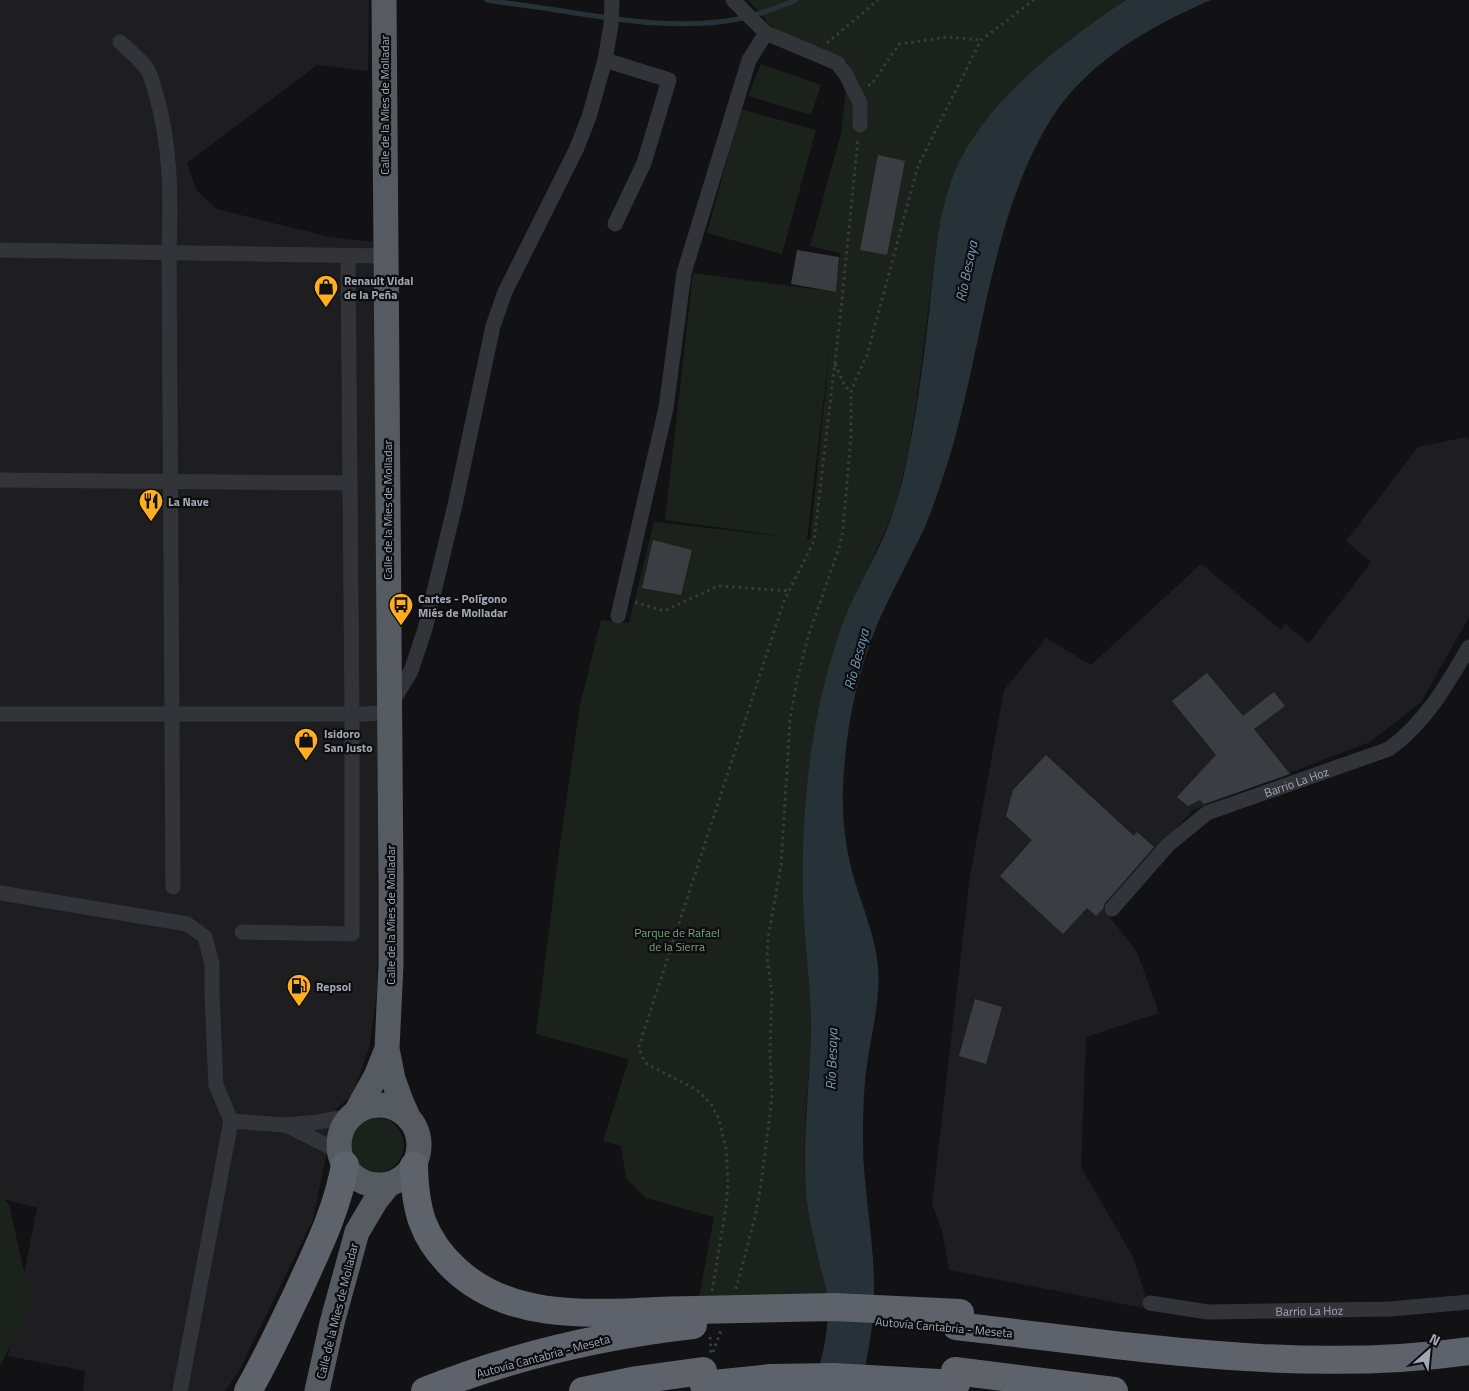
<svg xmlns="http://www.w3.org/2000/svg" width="1469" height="1391" viewBox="0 0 1469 1391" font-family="'Titillium Web',sans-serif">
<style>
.built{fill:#1e1e21}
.green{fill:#1a221b;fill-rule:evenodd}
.water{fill:#273138}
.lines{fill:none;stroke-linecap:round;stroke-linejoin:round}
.stream{stroke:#273138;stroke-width:5}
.building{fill:#3c3d42}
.path{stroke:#383b40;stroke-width:3;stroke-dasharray:2.5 4;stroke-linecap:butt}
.minor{stroke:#333439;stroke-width:15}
.trunk{stroke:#565a61;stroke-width:25}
.motorway{stroke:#5e626a;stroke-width:28}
.motorway-bridge{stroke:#5e626a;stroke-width:28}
.labels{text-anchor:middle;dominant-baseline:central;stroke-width:4.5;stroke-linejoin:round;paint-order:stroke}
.street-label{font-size:12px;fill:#a2a8b6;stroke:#0d0d0f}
.poi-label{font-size:12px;font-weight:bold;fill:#a2a8b6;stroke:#0d0d0f;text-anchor:start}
.park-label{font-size:12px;fill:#77a279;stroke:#0d0d0f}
.water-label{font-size:14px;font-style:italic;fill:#7598b4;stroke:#0d0d0f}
</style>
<rect width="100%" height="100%" fill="#121214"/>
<path class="built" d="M0,0h369l-1,71 -51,-6 -130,98 10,28 20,18 113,28 43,5 6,443 -2,306 -8,57 -16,46 -17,15 -23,110 -75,154 -13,18h-142l2,-20 -77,-15 29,-148 -37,-10z
M1466,437l3,3v177l-48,85 -51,40 -177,68 -90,99 34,43 22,61 -73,24 -5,130 52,90 12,38 -2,13 -194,-38 -7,-39 -10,-27 38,-328 34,-186 42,-52 45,27 110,-101 80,66 4,-6 24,19 62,-81 -25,-21 72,-94z"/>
<path class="green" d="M748,0h378l-64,46 -38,34 -48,54 -16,27 -23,81 -20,156 -9,56 -13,54c-12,27 -24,55 -37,82 -6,14 -14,29 -19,44 -29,85 -36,175 -36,264 0,40 7,80 8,121 0,59 -11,118 -5,178 4,33 13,66 21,99l-129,7 16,-86 -68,-19 -20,-20 -5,-32 -18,-5 26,-82 -93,-25 22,-175 22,-154 21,-85 28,3 25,-101 143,16 -132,-18 28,-247 143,19 4,-39 -30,-7 31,-113 8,-70 -67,-30 -14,-9 -3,-6zM831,338v1l-21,201 -3,-1z
M761,64l60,21 -10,30 -63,-19z
M741,109l75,21 -34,124 -75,-21z
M350 1145a27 27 0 1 1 54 0a27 27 0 1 1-54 0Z
M0,1195l9,9 22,100 -31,62z"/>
<path class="water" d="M1126,0h85c-59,25 -122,61 -158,116 -64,100 -70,237 -106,349 -7,21 -14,43 -23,64 -15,32 -33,63 -47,96 -21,51 -32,108 -34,163 -1,28 2,56 9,83 8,30 21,58 25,88 5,32 -4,67 -9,99 -4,25 -5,50 -5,76 -1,53 12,106 11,159 0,33 -7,66 -14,98h-50c13,-30 20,-62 17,-95 -1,-9 -4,-19 -7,-29 -5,-24 -12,-49 -14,-73 -4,-56 4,-110 5,-165 0,-43 -7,-85 -8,-127 -2,-92 7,-187 38,-274 10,-28 25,-54 38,-81 12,-25 20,-51 26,-78 11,-51 18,-104 24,-156 6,-51 8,-106 31,-153 34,-66 106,-120 166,-160z"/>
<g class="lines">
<path class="stream" d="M487,0c25,4 51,7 76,11 57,9 117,19 175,8 20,-4 39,-11 58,-19"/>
</g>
<path class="building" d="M878,155l27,6 -18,94 -27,-5z
M797,250l42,7 -3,35 -45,-8z
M653,540l39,10 -11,45 -39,-7z
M1207,673l36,43 31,-24 11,14 -31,23 36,45 -86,30 -4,-4 -12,6 -11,-9 39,-42 -44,-54z
M1046,755l88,81 3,-4 17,15 -49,56 -2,6 -7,7 -9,-8 -24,26 -63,-58 32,-36 -26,-24 7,-26z
M975,999l27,8 -16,57 -27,-8z"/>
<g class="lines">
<path class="path" d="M827,43l51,-43
M868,85h3l28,-41 49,-7 33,3
M835,364l10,22 6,6
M635,602l29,9 54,-25 72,5
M736,1289l19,-72 6,-33 11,-86 -2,-48 2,-55 -5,-38 1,-18 13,-74 9,-145 7,-40 11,-43 32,-92 3,-15 8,-95v-43l4,-11 12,-26 51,-189 63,-126 53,-40
M712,1291l14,-83 2,-28 -2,-31 -7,-30 -8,-15 -14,-14 -50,-26 -6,-9 -2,-9 145,-445 30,-60 26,-222 18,-180
M710,1337l1,16
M713,1352l8,-22"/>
<g class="minor">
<path d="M733,0l33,33 71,30 8,10 15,30v22"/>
<path d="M120,42c9,8 20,17 27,27 4,6 6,15 8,22 16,52 16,107 14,161l4,635"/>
<path d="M605,60l64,20 -25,83 -29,61"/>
<path d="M0,250l385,6"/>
<path d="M0,480l350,3"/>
<path d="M618,616l48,-208 18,-135 65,-213 17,-27"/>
<path d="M0,714h365l14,-1 10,-6 22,-36 14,-42 30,-124 38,-179 12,-34 71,-142 13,-33 16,-57 6,-35 1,-25"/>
<path d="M0,893l187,31 18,13 7,27v31l4,90 15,36 55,4 32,-3 33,-6"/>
<path id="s1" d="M1112,909l56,-64 39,-32 182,-64c36,-26 58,-64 80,-102"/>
<path d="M242,932l110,2v-220l-4,-459"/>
<path d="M288,1126l52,26"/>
<path id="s2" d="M1150,1303l58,9 182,-3 79,-7"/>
<path d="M180,1391l51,-270"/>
</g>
<path class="trunk" d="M384,0l7,884v80l-4,85 6,30 8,22 8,18
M339 1145a40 40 0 1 1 80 0a40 40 0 1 1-80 0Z
M356,1112l20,-36 11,-27
M317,1391l15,-68 25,-91 19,-32 13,-16"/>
<path class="motorway" d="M414,1166c1,43 8,72 41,103 64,60 160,41 241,41
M956,1326c171,19 341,49 513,25
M955,1371l159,20
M248,1391c18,-31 33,-64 49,-97 19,-42 40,-83 48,-129
M425,1391c85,-34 178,-56 268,-66
M583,1391l54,-11 66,-9"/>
<path class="motorway-bridge" d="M696,1310l138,-3 126,6
M704,1385l67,-7 63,-1 122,7"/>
</g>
<defs>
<symbol id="shop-pin" viewBox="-11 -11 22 30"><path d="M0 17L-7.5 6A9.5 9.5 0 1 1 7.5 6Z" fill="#ffae1f" stroke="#0d0d0f"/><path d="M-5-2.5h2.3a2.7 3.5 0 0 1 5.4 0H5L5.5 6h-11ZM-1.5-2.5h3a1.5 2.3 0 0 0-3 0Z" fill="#111"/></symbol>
<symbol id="restaurant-pin" viewBox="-11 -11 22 30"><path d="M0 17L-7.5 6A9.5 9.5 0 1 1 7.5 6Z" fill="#ffae1f" stroke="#0d0d0f"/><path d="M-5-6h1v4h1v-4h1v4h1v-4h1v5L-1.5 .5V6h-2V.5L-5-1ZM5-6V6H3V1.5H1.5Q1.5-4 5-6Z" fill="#111"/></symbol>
<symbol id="bus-pin" viewBox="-11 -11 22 30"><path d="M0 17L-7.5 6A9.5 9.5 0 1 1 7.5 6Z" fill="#ffae1f" stroke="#0d0d0f"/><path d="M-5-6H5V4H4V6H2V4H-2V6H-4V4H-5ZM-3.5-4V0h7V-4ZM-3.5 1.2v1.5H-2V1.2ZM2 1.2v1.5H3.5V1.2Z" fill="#111"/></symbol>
<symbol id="fuel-pin" viewBox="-11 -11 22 30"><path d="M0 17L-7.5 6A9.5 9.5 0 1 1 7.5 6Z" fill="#ffae1f" stroke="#0d0d0f"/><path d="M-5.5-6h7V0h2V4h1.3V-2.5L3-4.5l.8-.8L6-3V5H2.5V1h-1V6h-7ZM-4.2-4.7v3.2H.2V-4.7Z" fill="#111"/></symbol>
</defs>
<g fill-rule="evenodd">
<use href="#shop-pin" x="312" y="273" width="28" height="38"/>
<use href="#restaurant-pin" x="137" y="487" width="28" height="38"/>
<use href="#bus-pin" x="387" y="591" width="28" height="38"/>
<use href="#shop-pin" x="292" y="726" width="28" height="38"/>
<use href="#fuel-pin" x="285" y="972" width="28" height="38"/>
</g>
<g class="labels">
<g class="street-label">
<text transform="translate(384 105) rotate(-90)">Calle de la Mies de Molladar</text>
<text transform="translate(387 510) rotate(-90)">Calle de la Mies de Molladar</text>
<text stroke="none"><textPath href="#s1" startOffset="230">Barrio La Hoz</textPath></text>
<text transform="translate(390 915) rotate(-90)">Calle de la Mies de Molladar</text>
<text stroke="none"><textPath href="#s2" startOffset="160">Barrio La Hoz</textPath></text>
<text transform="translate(337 1311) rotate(-76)">Calle de la Mies de Molladar</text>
<text transform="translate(944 1327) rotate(5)">Autovía Cantabria - Meseta</text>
<text transform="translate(543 1356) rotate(-15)">Autovía Cantabria - Meseta</text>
</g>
<g class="poi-label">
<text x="344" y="280">Renault Vidal<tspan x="344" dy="14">de la Peña</tspan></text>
<text x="168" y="501">La Nave</text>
<text x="418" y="598">Cartes - Polígono<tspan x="418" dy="14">Miés de Molladar</tspan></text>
<text x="324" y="733">Isidoro<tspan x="324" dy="14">San Justo</tspan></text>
<text x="316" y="986">Repsol</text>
</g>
<g class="park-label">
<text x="677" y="932">Parque de Rafael<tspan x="677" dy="14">de la Sierra</tspan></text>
</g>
<g class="water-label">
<text transform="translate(966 271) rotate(-78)">Río Besaya</text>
<text transform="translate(856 659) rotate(-75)">Río Besaya</text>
<text transform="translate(831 1059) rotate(-88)">Río Besaya</text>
</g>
</g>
<g transform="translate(1429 1351) rotate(27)" stroke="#0d0d0f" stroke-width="4" paint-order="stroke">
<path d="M0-4L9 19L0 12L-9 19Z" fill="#a2a8b6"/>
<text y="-8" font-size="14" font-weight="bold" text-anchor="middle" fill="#a2a8b6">N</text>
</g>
</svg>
